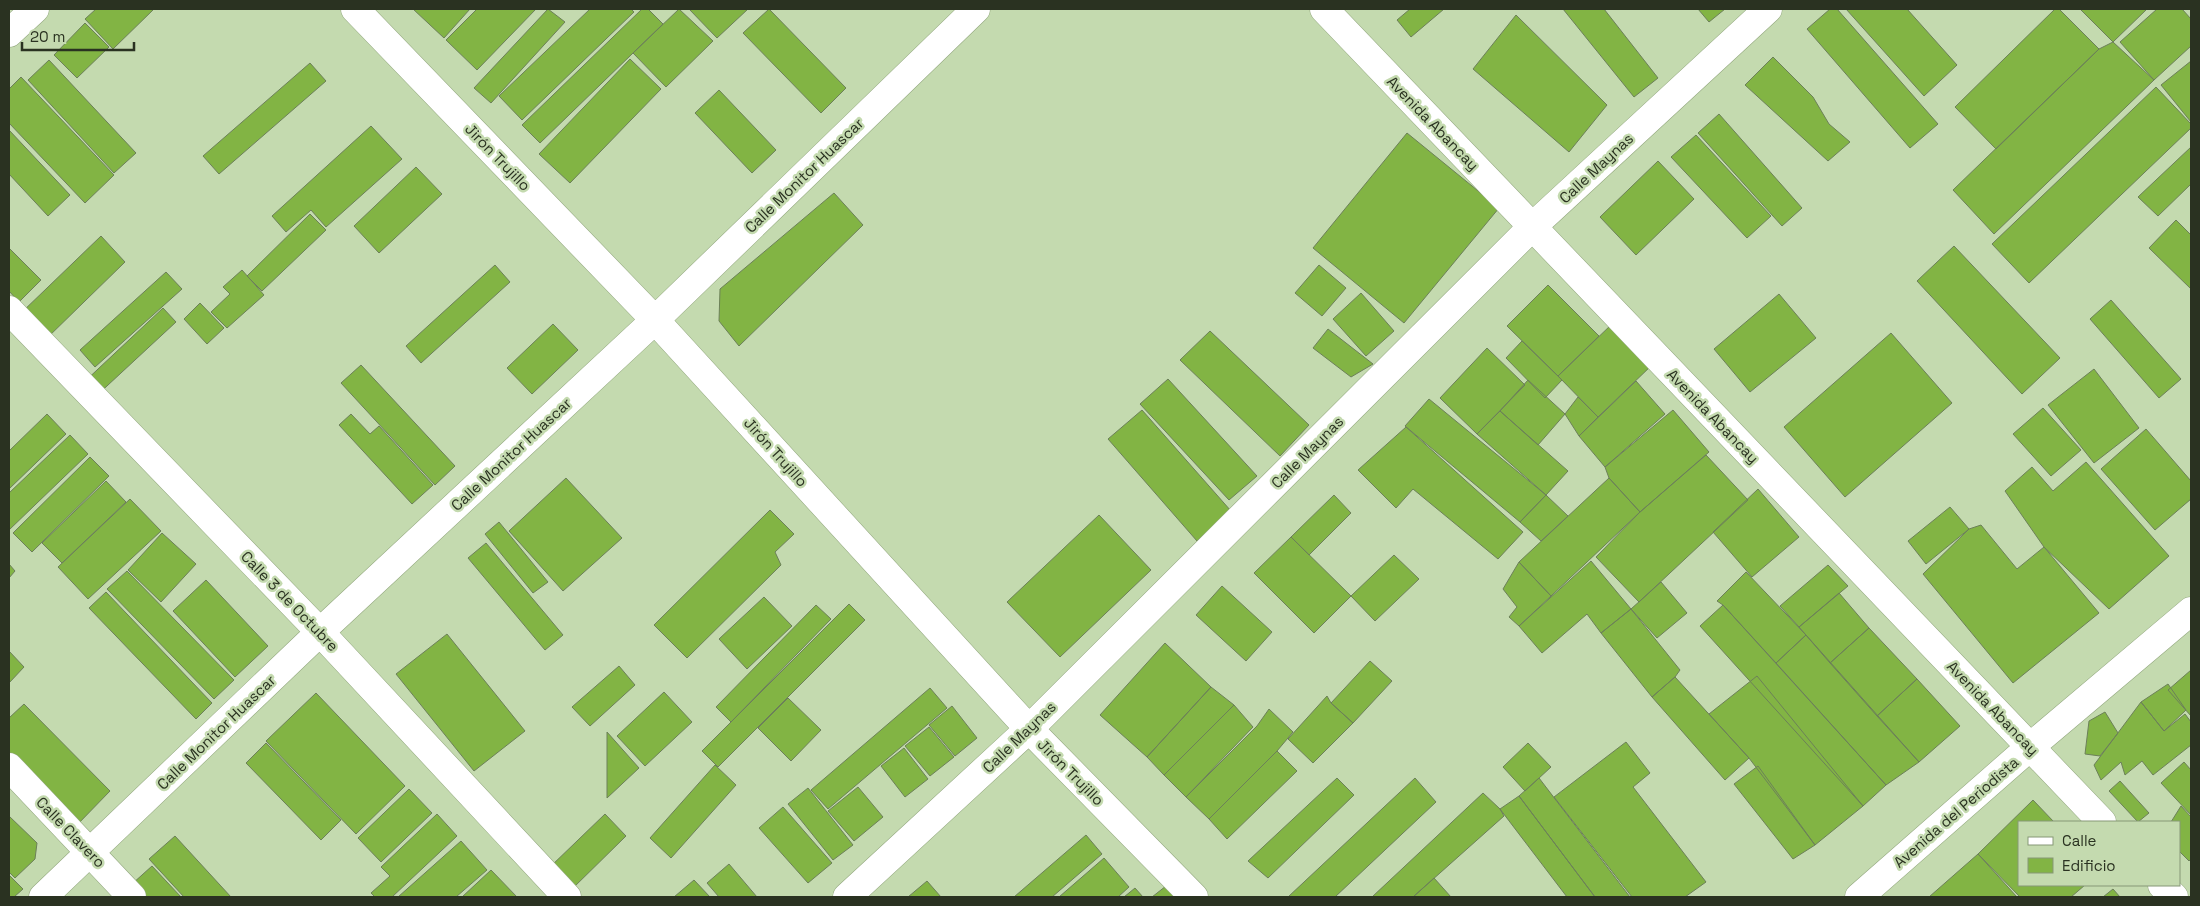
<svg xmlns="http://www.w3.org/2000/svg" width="2200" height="906" viewBox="0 0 2200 906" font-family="'Space Grotesk',sans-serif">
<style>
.building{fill:#82b444;stroke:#6c8059}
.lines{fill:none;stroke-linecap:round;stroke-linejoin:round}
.street-casing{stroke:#92a77e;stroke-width:29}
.street{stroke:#fff;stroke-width:28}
.labels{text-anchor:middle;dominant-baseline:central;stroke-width:5;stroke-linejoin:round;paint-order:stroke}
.street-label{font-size:15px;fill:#2a3221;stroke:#c4daaf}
</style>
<rect width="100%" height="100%" fill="#c4daaf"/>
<path class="building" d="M96,9h58l-41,40 -28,-30z
M413,9h57l-26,29z
M477,9h59l-59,61 -31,-30z
M548,9l17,13 -74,81 -17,-15z
M590,9h41l3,3 -112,108 -23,-24z
M642,9h6l15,15 -123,119 -18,-18z
M679,9l34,32 -47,46 -33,-34z
M689,9h59l-31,29z
M769,9l77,79 -25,25 -78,-80z
M1410,9h34l-33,28 -14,-17z
M1563,9h41l54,69 -24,19z
M1698,9h27l-16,13z
M1830,9h7l101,115 -28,24 -103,-119z
M1846,9h61l50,56 -33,31z
M2055,9h4l40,40 -103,100 -41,-42z
M2080,9h67l-34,33z
M2157,9h25l9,10v27l-37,34 -34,-38z
M1516,15l91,90 -38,47 -96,-83z
M85,23l24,24 -32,31 -23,-23z
M2113,42l41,38 -160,154 -41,-44 146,-141z
M1773,57l40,40 16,27 21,18 -22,19 -83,-76z
M630,59l31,30 -91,94 -31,-29z
M49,60l87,93 -22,20 -86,-93z
M2191,61v61l-30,-37z
M310,63l16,18 -107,93 -16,-18z
M21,77l93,98 -29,28 -76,-80v-34z
M2156,87l35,37v4l-162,155 -37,-39z
M719,90l57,60 -24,23 -57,-60z
M1719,114l83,94 -20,18 -84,-93z
M371,126l31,33 -76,68 -15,-17 -25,22 -14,-16z
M9,130l61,65 -22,21 -39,-42z
M1407,133l92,75 -95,115 -91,-75z
M1696,135l75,81 -24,22 -76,-81z
M2191,147v37l-33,32 -20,-19z
M1658,161l36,38 -58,56 -36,-38z
M416,167l26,27 -63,59 -25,-27z
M834,193l29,32 -124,121 -20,-25 1,-32z
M310,214l16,16 -64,61 -15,-15z
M2176,220l15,15v54l-42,-41z
M101,236l24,26 -80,78 -25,-26z
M1954,246l106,112 -38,36 -105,-113z
M9,248l32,32 -22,22 -10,-11z
M495,265l15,17 -89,81 -15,-17z
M1319,265l27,23 -24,28 -27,-23z
M242,270l22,25 -37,33 -16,-16 19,-18 -7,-7z
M166,272l16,17 -87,78 -15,-17z
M1548,285l51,51 -41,40 -51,-50z
M1361,293l33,38 -28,25 -33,-37z
M1779,294l37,44 -66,54 -36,-43z
M2111,300l70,79 -22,19 -69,-79z
M200,303l24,25 -17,16 -23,-25z
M163,308l13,14 -82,76 -13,-13z
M1613,323l40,41 -55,53 -40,-41z
M553,324l25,26 -46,44 -25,-26z
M1328,329l45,35 -22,13 -38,-29z
M1210,331l99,94 -29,31 -100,-96z
M1891,333l61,70 -107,94 -61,-70z
M1522,341l40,39 -17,18 -39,-40z
M1487,348l38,37 -48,49 -37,-36z
M361,365l94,101 -20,19 -94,-102z
M2094,369l45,59 -45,35 -46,-58z
M1168,379l89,97 -28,24 -89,-96z
M1528,380l37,34 -27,31 -38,-34z
M1636,381l29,33 -60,53 -26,-31z
M1578,397l20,20 -19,19 -14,-22z
M1429,399l117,96 -26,27 -115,-96z
M2043,408l38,42 -30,26 -38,-42z
M1142,410l89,101 -34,30 -89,-102z
M1673,410l36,42 -69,60 -31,-34 -4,-11z
M1500,411l68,60 -22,24 -69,-61z
M47,414l19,20 -57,55v-38z
M351,414l19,20 9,-8 54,59 -21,19 -73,-79z
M1406,427l117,105 -25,27 -85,-70 -17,19 -38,-38z
M2146,429l45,52v18l-36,31 -54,-61z
M70,435l18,19 -79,76v-37z
M1706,455l42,45 -109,102 -43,-45 44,-45z
M90,457l19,19 -77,76 -19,-19z
M2086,462l83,94 -60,53 -65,-62 -39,-56 27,-24 21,24z
M566,478l56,60 -59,53 -54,-60z
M1609,478l31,34 -89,84 -32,-34z
M106,481l20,21 -64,61 -20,-20z
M1758,489l41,48 -47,40 -39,-45z
M1334,495l17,18 -42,42 -18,-18z
M1546,495l22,21 -27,25 -21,-19z
M130,499l31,32 -73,68 -30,-32z
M1950,507l19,22 -43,35 -18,-23z
M770,510l24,24 -19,18 6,13 -94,93 -33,-33z
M1099,515l52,55 -91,87 -53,-55z
M499,522l49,60 -15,11 -48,-59z
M1981,525l36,44 27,-22 55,66 -86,70 -90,-109 46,-45z
M162,533l34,31 -35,38 -33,-32z
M1291,537l60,59 -37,37 -60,-60z
M486,543l77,92 -18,15 -77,-92z
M1394,555l25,24 -44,42 -24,-25z
M1591,561l40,48 -30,24 -14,-19 -45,39 -23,-27z
M1519,562l32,34 -32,30 -10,-9 8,-10 -14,-18z
M9,564l6,7 -6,7z
M1828,565l20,21 -49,41 -19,-21z
M127,571l107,109 -20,19 -107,-110z
M1746,572l60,63 -30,28 -53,-58 -6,-4z
M206,580l62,66 -33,31 -62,-66z
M1661,582l26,31 -30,25 -26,-29z
M1222,586l50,46 -26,29 -50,-46z
M106,592l106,111 -16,16 -107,-111z
M1839,593l30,35 -39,35 -31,-36z
M764,597l28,29 -45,43 -28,-30z
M849,604l16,16 -147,147 -16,-16z
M816,605l15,14 -100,103 -15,-15z
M1723,605l163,180 -23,21 -163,-180z
M1631,609l49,61 -5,7 -23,20 -51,-64z
M1869,628l48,51 -40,37 -47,-53z
M447,634l78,97 -51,40 -78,-97z
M1806,635l113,127 -33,23 -110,-122z
M1165,643l46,44 -64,70 -47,-42z
M9,651l15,16 -15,16z
M1370,661l22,20 -39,42 -22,-20z
M619,666l16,19 -45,41 -18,-19z
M2191,670v46l-23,-26z
M1757,676l106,130 -48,39 -66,-87 -40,-44z
M1675,677l74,81 -24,22 -73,-83z
M1917,679l43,47 -41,36 -42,-46z
M2168,684l18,26 -22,21 -23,-29z
M1211,687l23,18 -70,70 -17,-18z
M930,688l17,20 -119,101 -17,-19z
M664,692l28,30 -47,44 -28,-30z
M316,693l89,93 -49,48 -90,-93z
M1327,696l4,7 22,20 -40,40 -25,-24z
M788,698l33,32 -30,31 -33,-33z
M2141,702l23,29 21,-17 6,8v23l-38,30 -11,-14 -17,14 -4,-13 -20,18 -7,-15z
M24,704l86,87 -35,36 -66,-67v-42z
M1234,705l19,22 -67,70 -22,-22z
M952,706l25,32 -22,18 -26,-31z
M1269,709l24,23 -16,19 -68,68 -23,-22 71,-71z
M2105,712l13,21 -18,23 -15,-2 4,-33z
M929,727l25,30 -24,19 -25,-30z
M607,732l32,36 -32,30z
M1626,742l24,31 -17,14 73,95 -21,15h-53l-78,-100z
M266,743l75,77 -20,20 -75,-77z
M1528,743l23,24 -26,24 -22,-24z
M904,748l24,31 -23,18 -24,-31z
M1277,751l20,20 -70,68 -18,-20z
M2184,762l7,8v45l-30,-32z
M715,765l21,20 -65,73 -21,-20z
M1758,766l57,79 -22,14 -59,-75z
M1337,778l17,17 -86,83 -20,-17z
M1415,778l21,24 -101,95h-47z
M1539,778l91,119h-35l-76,-101z
M2120,781l29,32 -11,9 -29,-31z
M858,787l25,30 -29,24 -26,-30z
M808,788l45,57 -20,15 -45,-56z
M409,789l23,24 -51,49 -23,-24z
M1483,793l17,16 4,7 -91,81h-41z
M1519,796l76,101h-28l-67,-88z
M2033,800l21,22h-35v63h66l-14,12h-51l-42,-43z
M2181,806l10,11v42l-2,2 -10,-10v-29h-8z
M783,807l49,56 -24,20 -49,-55z
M437,814l20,22 -65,61h-17l-4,-4 19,-17 -9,-9z
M605,814l21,22 -55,54 -22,-22z
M9,816l28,27 -2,16 -20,19 -6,-6z
M1086,835l16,19 -50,43h-38z
M175,836l56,61h-47l-35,-38z
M461,841l26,29 -31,27h-58z
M1978,854l39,43h-88z
M1104,858l25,29 -11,10h-59z
M729,864l28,33h-38l-12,-14z
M152,866l29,31h-36l-13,-13z
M491,870l26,27h-55z
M9,875l14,14 -9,8h-5z
M1434,878l17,19h-38z
M694,880l16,17h-36z
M927,881l14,16h-33z
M1166,886l10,11h-24z
M1135,888l8,9h-19z
M2113,889l7,8h-17z"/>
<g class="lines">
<defs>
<path id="street" d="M355,9l300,311 374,409 165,168
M1324,9l778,813
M9,33l26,-24
M9,310l311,322 247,265
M9,767l123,130
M2162,885l12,12
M43,897l277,-265 335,-312 321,-311
M847,897l182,-168 503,-502 236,-218
M1859,897l171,-150 161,-136"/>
</defs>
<use href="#street" class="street-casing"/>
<use href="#street" class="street"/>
</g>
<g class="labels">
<g class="street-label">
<text transform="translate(1433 123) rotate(46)">Avenida Abancay</text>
<text transform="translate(498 157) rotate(46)">Jirón Trujillo</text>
<text transform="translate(1596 168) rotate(-43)">Calle Maynas</text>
<text transform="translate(804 175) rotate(-44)">Calle Monitor Huascar</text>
<text transform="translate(1713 416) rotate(46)">Avenida Abancay</text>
<text transform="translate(776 452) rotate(48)">Jirón Trujillo</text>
<text transform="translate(1307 452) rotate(-45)">Calle Maynas</text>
<text transform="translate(511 454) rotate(-43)">Calle Monitor Huascar</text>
<text transform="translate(290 601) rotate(46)">Calle 3 de Octubre</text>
<text transform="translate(1993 708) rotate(46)">Avenida Abancay</text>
<text transform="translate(216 732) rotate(-44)">Calle Monitor Huascar</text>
<text transform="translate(1019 737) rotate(-44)">Calle Maynas</text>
<text transform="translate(1071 772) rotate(45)">Jirón Trujillo</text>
<text transform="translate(1956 812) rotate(-41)">Avenida del Periodista</text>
<text transform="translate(71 832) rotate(46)">Calle Clavero</text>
</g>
</g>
<rect width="2200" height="906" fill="none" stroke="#2a3221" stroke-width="20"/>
<rect x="2018" y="821" width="162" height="65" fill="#c4daaf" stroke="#869776"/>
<rect x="2028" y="837" width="25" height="8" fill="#ffffff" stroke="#869776"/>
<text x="2062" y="846" font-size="15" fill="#2a3221">Calle</text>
<rect x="2028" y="858" width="25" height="15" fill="#82b444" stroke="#869776"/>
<text x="2062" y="871" font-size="15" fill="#2a3221">Edificio</text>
<path d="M22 42v8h112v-8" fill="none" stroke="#2a3221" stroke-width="2.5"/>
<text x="30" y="42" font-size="15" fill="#2a3221" stroke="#c4daaf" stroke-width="4" paint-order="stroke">20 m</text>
</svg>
